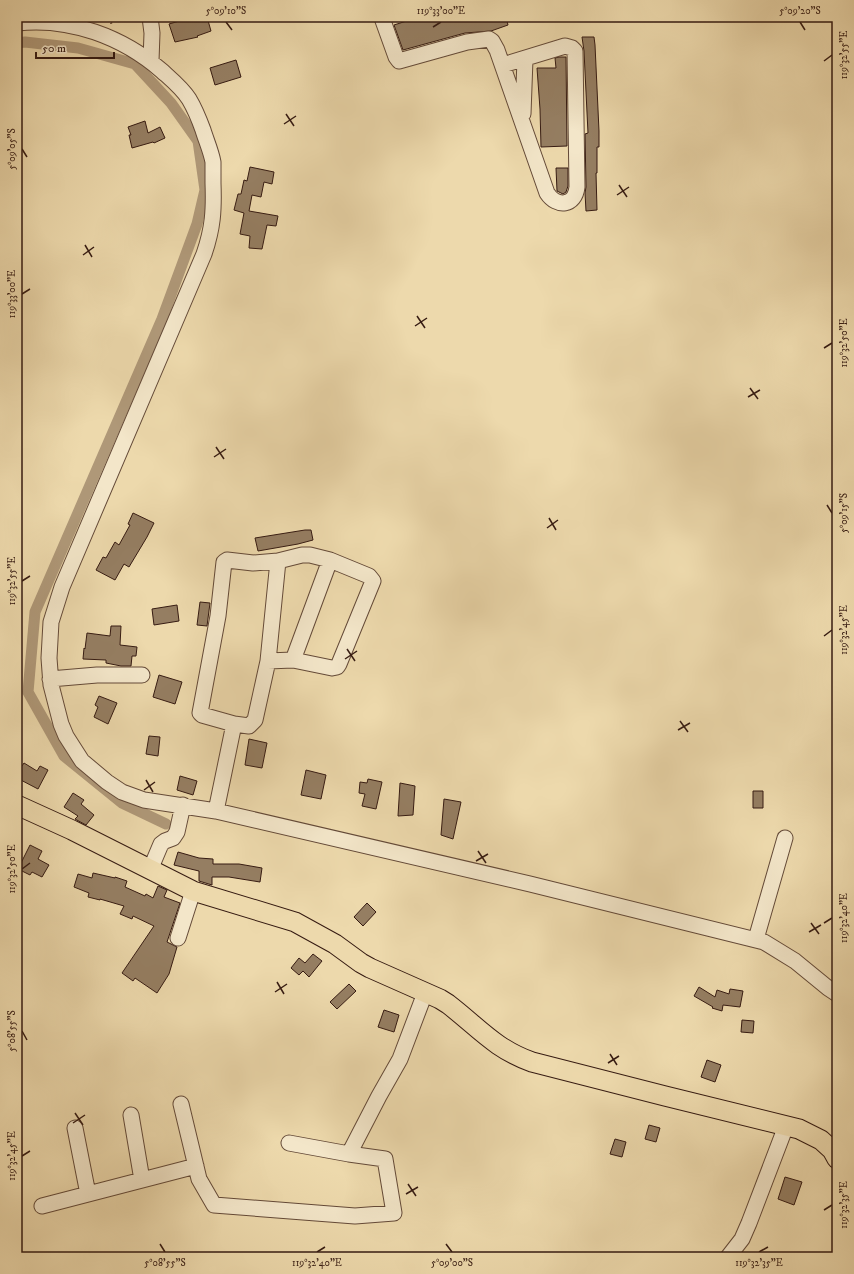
<svg xmlns="http://www.w3.org/2000/svg" width="854" height="1274" viewBox="0 0 854 1274" font-family="'IM FELL DW Pica',serif">
<style>
.lines{fill:none;stroke-linecap:round;stroke-linejoin:round}
.canal{stroke:#af9878;stroke-width:11}
.building{fill:#957e62;stroke:#361b12}
.minor-casing{stroke:#644a38;stroke-width:17}
.major-casing{stroke:#361b12;stroke-width:21}
.path{stroke:#361b12;stroke-width:2;stroke-dasharray:1 2;stroke-linecap:butt}
.minor{stroke:#f3e6c9;stroke-width:15}
.major{stroke:#edd9ac;stroke-width:19}
.ticks{fill:none;stroke:#361b12;stroke-width:1.5}
.neatline{fill:none;stroke:#361b12;stroke-width:1.5}
.ticks-label{font-size:10px;text-anchor:middle;fill:#361b12}
</style>
<rect width="100%" height="100%" fill="#edd9ac"/>
<filter id="stains"><feTurbulence type="fractalNoise" baseFrequency=".005" numOctaves="4"/><feColorMatrix values="0 0 0 0 .2 0 0 0 0 .09 0 0 0 0 .02 0 0 0 .5 -.17"/></filter>
<radialGradient id="worn" r=".72"><stop offset=".6" stop-color="#630" stop-opacity="0"/><stop offset="1" stop-color="#630" stop-opacity=".3"/></radialGradient>
<g class="lines">
<path class="canal" d="M17,43l8,-1 53,6 57,16 36,39 27,38 7,49 -8,34 -35,95 -127,293 -7,80 36,64 58,47 44,21"/>
</g>
<path class="building" d="M193,17h14l4,14 -14,5 1,1 -23,5 -6,-18z
M419,17h87l2,8 -17,6 -26,2 -62,17 -9,-25z
M582,37h12l1,8 4,86v16h-2v26h-1l1,37 -11,1 -1,-18 1,-6 -1,-53 3,-1 -4,-82z
M559,57h7l1,89 -26,1 -1,-38 -3,-41h19l-1,-10z
M236,60l5,17 -26,8 -5,-17z
M145,121l3,12 12,-6 5,11 -11,5 -1,-1 -21,6 -3,-13h2l-3,-8z
M250,167l24,5 -2,12 -8,-2 -3,15 -9,-2 -3,16 29,5 -2,10 -9,-1 -5,24 -13,-1 1,-12 -10,-2 4,-21 -10,-3 4,-16h3l3,-14 3,1z
M556,168h12v18l-2,6 -3,2 -6,-3z
M133,513l21,10 -7,14 -18,30 -5,-3 -9,16 -19,-10 7,-13 3,1 9,-16 4,3 11,-20 -2,-1z
M305,530h6l2,10 -15,4 -40,7 -3,-13z
M200,602l10,1 -3,23 -10,-1z
M177,605l2,16 -25,4 -2,-16z
M111,626h10l-1,19 17,2 -1,9h-4l-1,10h-10l-15,-3v-3l-23,-1 1,-11 1,1 2,-16 23,3z
M159,675l23,7 -7,22 -22,-7z
M99,696l18,7 -9,21 -14,-7 4,-10 -3,-2z
M149,736l11,1 -2,19 -12,-2z
M249,739l18,4 -5,25 -17,-3z
M24,763l13,8 3,-5 8,4 -10,19 -21,-11v-5z
M306,770l20,5 -5,24 -20,-4z
M180,776l17,5 -4,14 -16,-5z
M368,779l14,3 -6,27 -14,-3 3,-12 -6,-1 1,-11 7,1z
M400,783l15,3 -2,29 -15,1z
M753,791h10v17h-10z
M73,793l11,7 -3,4 13,11 -8,10 -11,-6 3,-3 -14,-9z
M444,799l17,3 -8,37 -12,-4z
M30,845l12,6 -4,8 11,6 -7,12 -10,-5 -2,3 -12,-6z
M178,852l21,6 14,1v5h26l23,4 -2,14 -31,-5h-17v8l-13,-4v-10l-25,-6z
M93,873l22,5v-1l12,4 -2,6 20,9 1,-2 7,4 5,-12 9,4 -3,7 16,6 -13,39 10,5 -8,27 -12,19 -22,-15 -2,3 -11,-8 32,-47 -21,-10 -1,3 -12,-5 4,-8 -24,-7v1l-12,-3 1,-4 -15,-6 4,-13 14,4z
M367,903l9,9 -13,14 -9,-9z
M313,954l9,7 -13,16 -6,-6 -4,4 -8,-7 8,-10 6,5z
M349,984l7,7 -19,18 -7,-7z
M699,987l16,10 2,-7 12,4 1,-5 13,2 -3,16 -17,-2 -1,6 -10,-3 1,-1 -19,-11z
M384,1010l15,5 -5,17 -16,-5z
M742,1020l12,1 -1,12 -12,-1z
M707,1060l14,5 -6,17 -14,-5z
M649,1125l11,3 -4,14 -11,-3z
M615,1139l11,3 -4,15 -12,-3z
M785,1177l17,5 -8,23 -16,-6z"/>
<g class="lines">
<defs>
<path id="minor" d="M150,17l2,16 -1,28
M382,18l14,39 3,4 68,-19 22,-3 3,2 5,9 50,143c10,15 28,13 30,-6l-2,-136 -3,-3 -7,-2 -62,19
M17,23c53,-6 106,14 145,48 10,9 20,17 27,28 6,10 10,20 14,31 3,10 8,21 10,32 0,7 0,14 0,21 1,27 0,45 -9,71l-142,333 -11,35 -2,36 2,27 10,39 5,12 16,25 25,21 15,10 22,8 72,11 314,73 234,58 31,19 33,27 9,6
M523,114l2,-55
M293,660l37,-100
M268,661l25,-1 39,8 5,-1 2,-3 34,-83 -4,-5 -39,-16 -20,-5h-8l-24,6
M50,679l47,-4h45
M216,811l18,-87 -32,-9 -2,-2 18,-97 6,-54 3,-2 26,3 25,-2 -10,100 -13,59 -6,6 -15,-2
M150,870l11,-26 4,-3 8,-3 4,-6 6,-27
M178,938l15,-47
M756,939l29,-101
M181,1104l18,75 15,26 141,11 39,-3 -9,-54 -36,-5
M131,1115l11,65
M75,1128l13,66
M289,1143l60,11 30,-58 21,-37 25,-66
M42,1206l154,-40
M728,1257l14,-18 7,-16 37,-97"/>
<path id="major" d="M17,805l55,25 121,61 102,31 40,22 26,19 9,5 70,31 8,5c30,23 47,45 84,58l133,34 134,33 22,11 11,10 5,9"/>
</defs>
<use href="#minor" class="minor-casing"/>
<use href="#major" class="major-casing"/>
<path class="path" d="M109,17l3,8"/>
<use href="#minor" class="minor"/>
<use href="#major" class="major"/>
</g>
<path class="ticks" d="M226,22l6,8M800,22l5,8M433,27l8,-5M824,61l8,-6M286,114l8,12M284,124l12,-8M22,149l5,8M619,185l8,12M617,195l12,-8M85,245l7,12M83,255l11,-8M22,294l8,-5M417,316l8,12M415,326l12,-8M824,348l8,-5M750,388l8,11M748,397l12,-7M216,447l8,12M214,457l12,-8M827,505l5,8M549,518l7,12M547,528l11,-8M22,581l8,-5M824,636l8,-6M347,649l8,12M345,659l12,-8M680,721l8,11M678,730l12,-7M146,780l7,12M144,790l11,-8M478,851l8,12M476,861l12,-7M22,869l8,-6M811,923l8,11M824,923l8,-5M809,932l12,-7M277,982l7,12M275,992l12,-8M22,1031l5,9M610,1054l7,11M608,1063l11,-7M75,1113l8,12M73,1123l12,-8M22,1156l8,-5M408,1184l8,12M406,1194l12,-7M824,1210l8,-5M160,1244l5,8M446,1244l6,8M317,1252l8,-5M759,1252l9,-5"/>
<rect width="854" height="1274" fill="none" stroke="#edd9ac" stroke-width="44"/>
<path d="M36 52v6h78v-6" fill="none" stroke="#361b12" stroke-width="2"/>
<text x="42" y="52" font-size="12" fill="#361b12" stroke="#f3e6c9" stroke-width="3" paint-order="stroke">50 m</text>
<rect x="22" y="22" width="810" height="1230" class="neatline"/>
<g class="ticks-label">
<text x="226" y="14">5°09'10"S</text>
<text x="441" y="14">119°33'00"E</text>
<text x="800" y="14">5°09'20"S</text>
<text transform="translate(843 55) rotate(-90)" y="4">119°32'55"E</text>
<text transform="translate(11 149) rotate(-90)" y="4">5°09'05"S</text>
<text transform="translate(11 294) rotate(-90)" y="4">119°33'00"E</text>
<text transform="translate(843 343) rotate(-90)" y="4">119°32'50"E</text>
<text transform="translate(843 513) rotate(-90)" y="4">5°09'15"S</text>
<text transform="translate(11 581) rotate(-90)" y="4">119°32'55"E</text>
<text transform="translate(843 630) rotate(-90)" y="4">119°32'45"E</text>
<text transform="translate(11 869) rotate(-90)" y="4">119°32'50"E</text>
<text transform="translate(843 918) rotate(-90)" y="4">119°32'40"E</text>
<text transform="translate(11 1031) rotate(-90)" y="4">5°08'55"S</text>
<text transform="translate(11 1156) rotate(-90)" y="4">119°32'45"E</text>
<text transform="translate(843 1205) rotate(-90)" y="4">119°32'35"E</text>
<text x="165" y="1266">5°08'55"S</text>
<text x="317" y="1266">119°32'40"E</text>
<text x="452" y="1266">5°09'00"S</text>
<text x="759" y="1266">119°32'35"E</text>
</g>
<rect width="100%" height="100%" filter="url(#stains)"/>
<rect width="100%" height="100%" fill="url(#worn)"/>
</svg>
